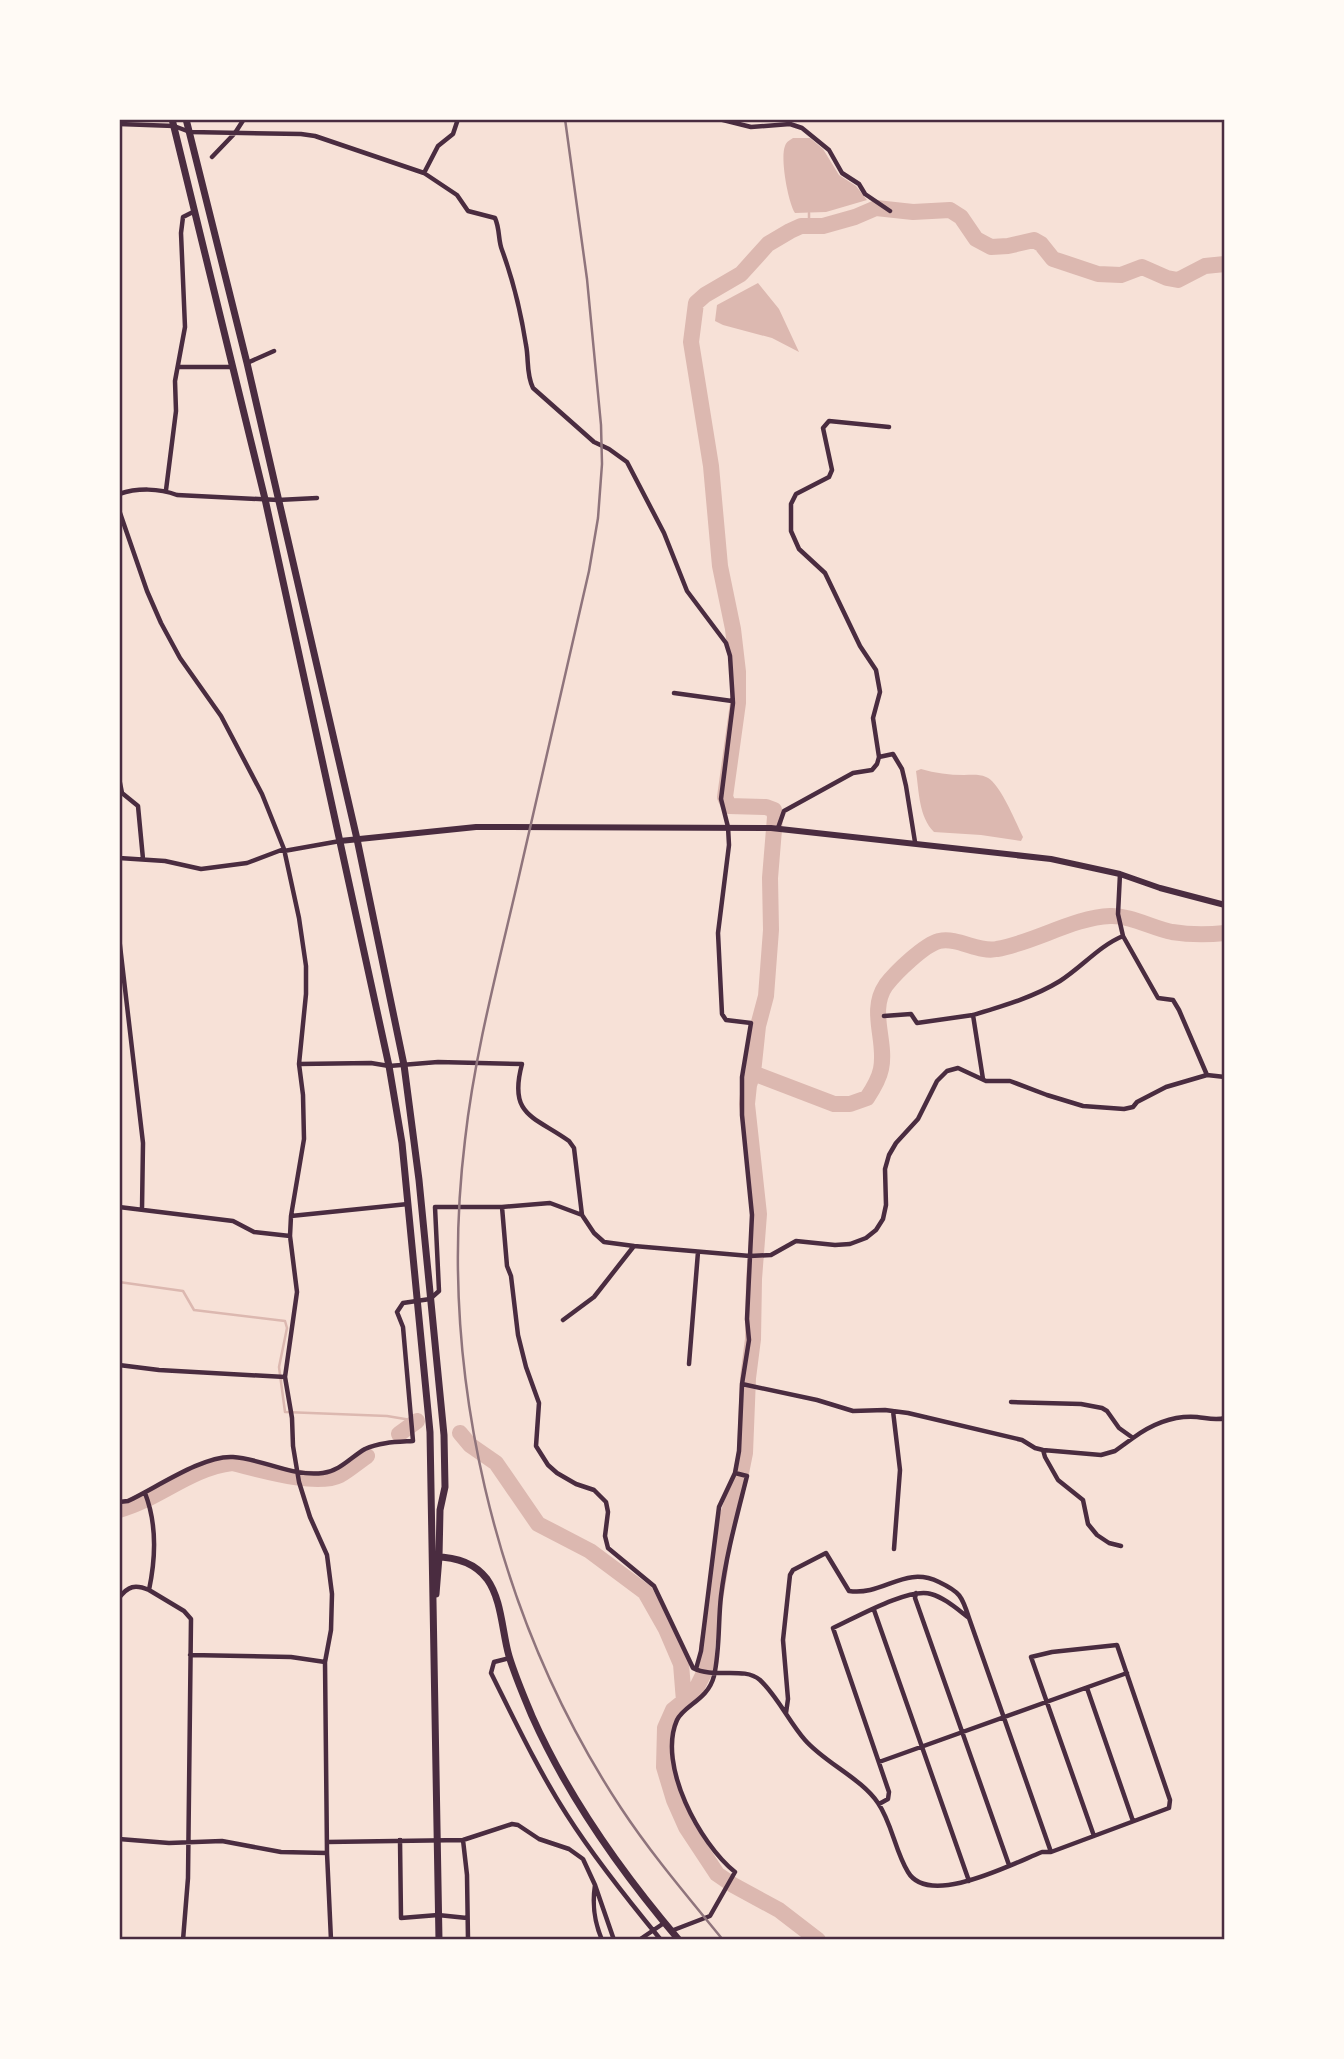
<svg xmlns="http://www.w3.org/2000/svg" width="1344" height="2059" viewBox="0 0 1344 2059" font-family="'PT Sans Narrow',sans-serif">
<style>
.water{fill:#dcb8b0}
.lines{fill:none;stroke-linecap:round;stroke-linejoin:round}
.stream{stroke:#dcb8b0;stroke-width:2.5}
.river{stroke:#dcb8b0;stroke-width:16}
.minor{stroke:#4a2c40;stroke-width:4.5}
.secondary{stroke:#4a2c40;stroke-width:6}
.trunk{stroke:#4a2c40;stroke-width:7}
.rail{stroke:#8f747c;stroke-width:2.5}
.neatline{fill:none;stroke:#4a2c40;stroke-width:2.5}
</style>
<rect width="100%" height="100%" fill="#f7e1d7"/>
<path class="water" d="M793,138h17l13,11 16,26 17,11 11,14 -41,12 -31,1c-7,-11 -15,-55 -10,-67 2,-5 4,-5 8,-8z
M758,283l21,26 20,43 -27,-14 -49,-13 -8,-4 2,-16z
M921,769c14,4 28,6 43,6 8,0 15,-1 22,2 14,5 30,46 37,60l-2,4 -40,-6 -47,-3c-15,-15 -15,-40 -18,-61z"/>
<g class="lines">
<path class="stream" d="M809,226v-13
M119,1282l64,9 11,19 91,11 2,7 -8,39 6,45 102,4 30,5"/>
<path class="river" d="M753,1073l81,31h16l17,-6c6,-9 12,-19 14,-29 6,-28 -13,-58 5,-84 10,-13 38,-40 53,-44 20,-4 39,12 58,8 36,-6 78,-32 113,-33 20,-1 42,12 62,16 18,3 35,3 53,1
M460,1433l10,12 26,18 42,61 52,27 55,41 21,37 15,35 3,37
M399,1434l18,-13
M119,1510c40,-11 71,-42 113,-47 26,6 84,24 108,12 9,-5 18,-13 27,-19
M818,1940l-39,-30 -46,-25 -16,-11 -31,-47 -12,-27 -10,-33 1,-39 8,-18 21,-17 14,-28 -1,-18 13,-78 3,-40 16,-46 6,-30 3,-75 5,-39 1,-60 5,-65 -12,-110 2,-19 4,-12 5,-47 8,-30 5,-66 -1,-52 5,-61 -1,-7 -8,-3 -37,-1 -4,-9 13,-94v-31l-5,-43 -13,-63 -9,-100 -20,-124 5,-39 9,-8 36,-21 27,-30 22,-13 11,-5h22l32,-9 21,-9 37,4 37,-2 11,7 15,22 15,8 17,-1 26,-6 7,4 12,15 45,15 23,1 21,-8 25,11 11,2 27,-14 20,-2"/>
<path class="minor" d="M719,119l32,8 39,-3 12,4 27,22 13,23 17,11 6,10 25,17
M119,124l55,2 16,6 111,2 14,2 109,37 33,22 11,16 27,7c5,11 3,22 7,32 11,30 19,63 24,95 3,15 0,29 7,43l61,54 15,7 18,13 37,71 23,58 39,52 4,13 3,47 -12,96 7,28 1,18 -11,88 4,81 4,6 25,3 -9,54v38l10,100 -2,41 21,-1 25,-14 39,4 15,-1 16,-6 10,-8 7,-11 3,-14 -1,-36 4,-14 7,-12 22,-24 19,-38 10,-10 11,-3 28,13h24l37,14 36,11 41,3 9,-2 4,-5 29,-15 41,-12 -28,-65 -6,-10 -15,-2 -35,-62
M212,157l23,-24 9,-14
M424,173l14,-27 15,-12 5,-15
M247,363l27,-12
M178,367h55
M166,490l10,-79 -1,-30 10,-54 -4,-94 2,-16 12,-6
M119,494c18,-6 40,-6 58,1l101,5 39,-2
M119,510l28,81 14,32 19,35 41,58 41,78 22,55 15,69 7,48v28l-7,70 4,31 1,44 -13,77 -1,20 7,56 -12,85 7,41 1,28 6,36 11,35 17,38 5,39 -1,36 -6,32 2,191 4,87
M674,693l58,8
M879,757l14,-3 9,15 4,17 9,56
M119,778l3,15 16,13 5,53
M778,828l6,-17 69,-38 19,-3 5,-6 2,-7 -6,-39 7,-26 -4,-22 -16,-24 -35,-73 -26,-24 -8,-18v-27l5,-10 33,-17 3,-7 -9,-42 6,-7 60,6
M284,851l56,-10
M119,858l46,3 36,8 46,-6 37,-14
M119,937l24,206 -1,66
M884,1016l27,-2 6,9 56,-8
M299,1064l72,-1 18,3 49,-4 84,2c-14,52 12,52 47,77l5,7 8,67
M1207,1075l18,2
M983,1079l-10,-64c30,-9 61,-18 87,-34 22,-14 39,-35 63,-45l-5,-22 2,-40
M119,1207l114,14 21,11 36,4
M502,1207l48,-4 32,12 12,18 10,9 30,4 -40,51 -31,23
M291,1216l117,-12
M634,1246l116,10 -3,63 2,21 -7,44 -3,67 -4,22 -16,34 -18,144 -5,18
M689,1364l9,-112
M119,1365l40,5 126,7
M742,1384l75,16 36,11 32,-1 23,3 114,27 13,8 8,2 58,5 14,-4 18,-13
M1011,1402l70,2 21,4 5,3 12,17 14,10c19,-14 39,-23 64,-21 10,1 18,4 28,1
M893,1411l7,59 -6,79
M1043,1450l2,7 13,23 25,20 5,24 9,11 12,8 12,3
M145,1493c12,31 11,64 4,97l35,21 7,8 -3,259 -5,62
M119,1502l9,-1c28,-13 75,-46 105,-44 30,2 59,20 90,16 17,-2 28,-16 42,-24 15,-7 32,-7 48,-8l-10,-114 -6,-15 6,-9 27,-4 9,-8 -4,-84h67l5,59 4,10 7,59 8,32 13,36 -3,43 12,19 9,8 19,11 18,6 12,12 2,10 -3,24 3,12 46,38 39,82c21,11 51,-2 67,12 18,17 29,42 45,60 20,23 56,38 73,63 14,20 17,48 30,69 21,36 106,-9 134,-20h9l118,-44 1,-8 -53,-155 -65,7 -21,5 63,179
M916,1593l-1,5 94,267
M119,1598c9,-12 16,-14 30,-8
M874,1610l95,271
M969,1618l82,234
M190,1655l101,2 34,5
M510,1658l-16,4 -3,11c24,48 47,97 76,142 28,44 61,85 94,125
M1087,1688l46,133
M786,1713l2,-14 -5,-59 7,-65 3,-5 33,-17 23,38c35,5 55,-26 90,-9 21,10 23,14 30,36 -12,-9 -24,-20 -38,-24 -22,-7 -76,24 -98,34l56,164 -1,7 -9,5
M879,1762l248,-89
M119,1839l50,4 53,-2 59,11 46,1
M400,1840l1,78 37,-3 29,3
M463,1840l4,35 1,65
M327,1842l136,-2 49,-16 6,1 21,14 30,10 14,10 12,26
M671,1931l39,-15 25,-44c-35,-28 -78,-107 -58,-152 7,-15 31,-20 37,-44 6,-26 4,-54 7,-80 5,-41 16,-80 26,-120l-12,-3
M602,1940c-8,-19 -10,-35 -7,-55l19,55
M639,1940l25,-17"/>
<path class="secondary" d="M340,841l136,-14 295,1 280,31 69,15 40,14 65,17"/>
<path class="trunk" d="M172,119l93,380 124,567 13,77 28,289 9,508
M186,119l61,244 110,476 47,226 15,115 25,255 1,52 -5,23 -1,47 -3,37
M435,1557c21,0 39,5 52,22 15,21 15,53 22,77 6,20 15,41 23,60 36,81 90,157 147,224"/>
<path class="rail" d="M565,119l22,160 14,146 1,39 -4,54 -9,53c-23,102 -46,204 -70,305 -20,87 -44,175 -54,264 -28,229 29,475 156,668 31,47 67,89 102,132"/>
</g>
<rect width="1344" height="2059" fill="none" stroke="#fffaf5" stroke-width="242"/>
<rect x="121" y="121" width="1102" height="1817" class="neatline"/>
</svg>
